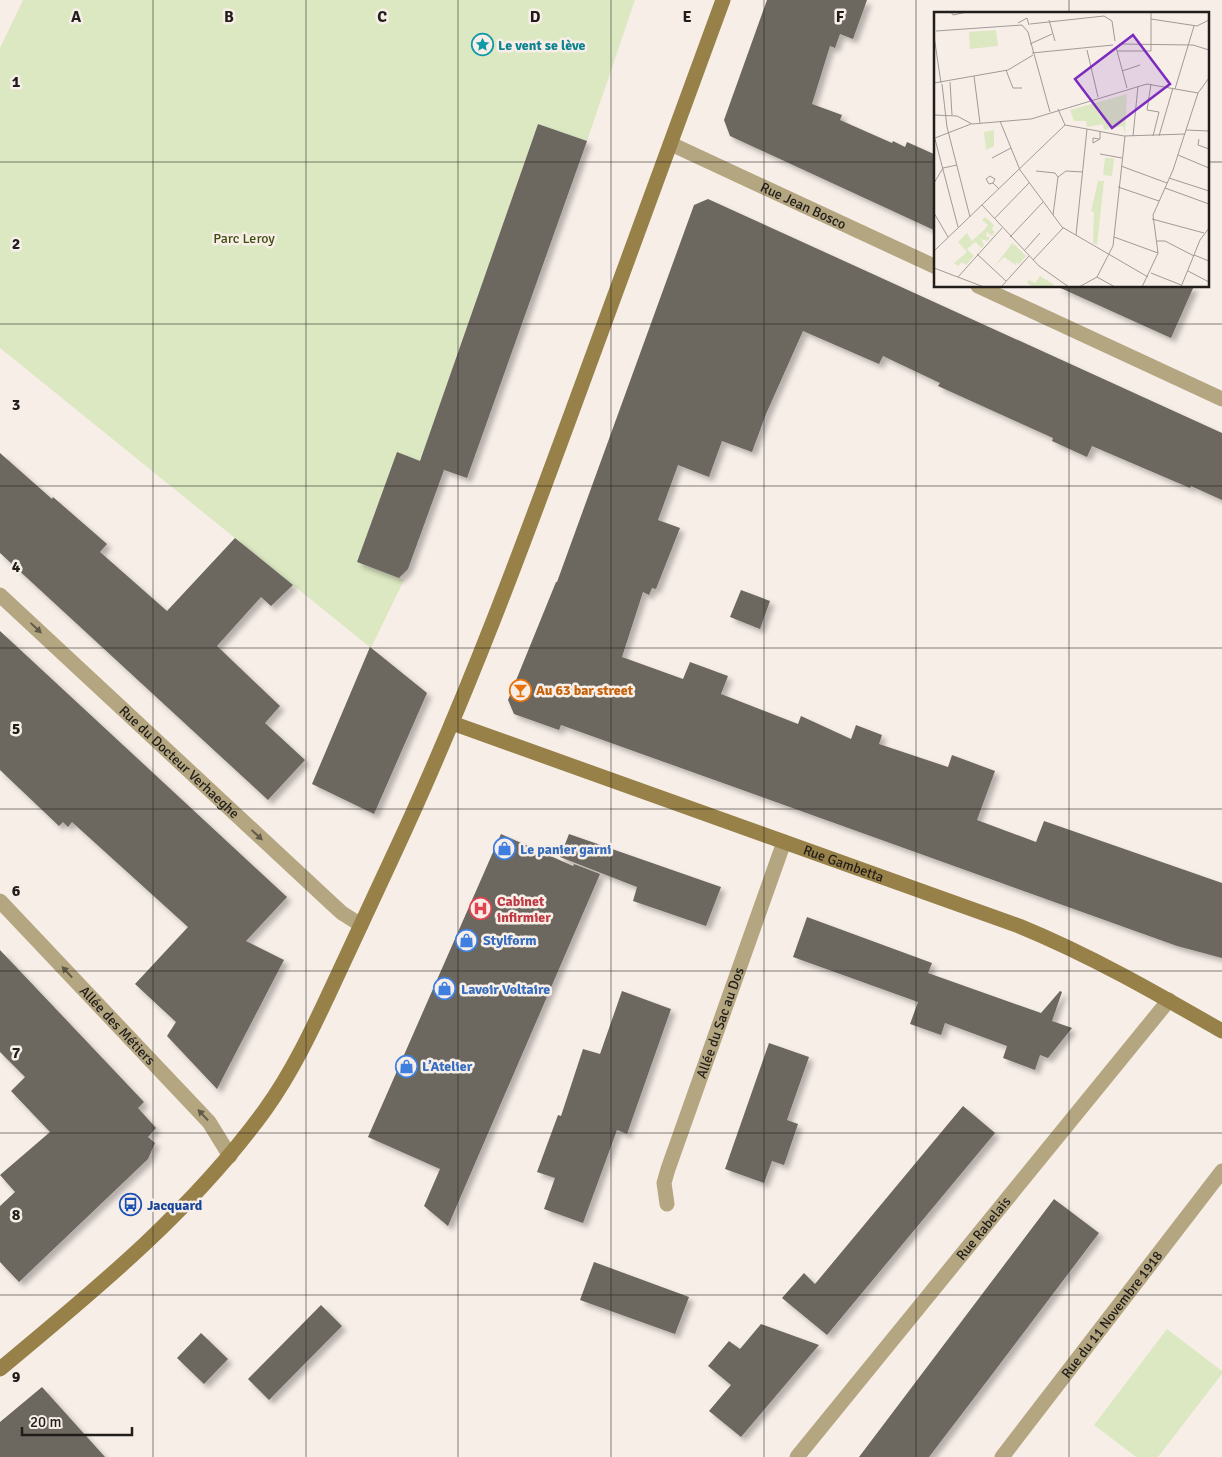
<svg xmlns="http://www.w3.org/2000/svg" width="1222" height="1457" viewBox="0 0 1222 1457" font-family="Signika,sans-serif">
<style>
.green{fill:#dce8c2}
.building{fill:#6c6760;filter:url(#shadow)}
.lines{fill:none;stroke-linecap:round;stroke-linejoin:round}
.street{stroke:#b4a681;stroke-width:15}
.secondary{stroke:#978148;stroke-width:15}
.oneway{fill:#635b49}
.grid{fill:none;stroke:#211d1b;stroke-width:1;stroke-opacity:0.55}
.labels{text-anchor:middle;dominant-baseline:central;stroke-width:5;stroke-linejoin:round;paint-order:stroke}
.culture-label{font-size:14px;font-weight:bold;fill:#0d838f;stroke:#f7eee8;text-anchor:start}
.street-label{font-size:14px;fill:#211d1b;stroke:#f7eee8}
.park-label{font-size:14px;fill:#3d4d0b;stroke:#f7eee8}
.food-label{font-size:14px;font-weight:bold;fill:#c56008;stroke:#f7eee8;text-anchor:start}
.shop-label{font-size:14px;font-weight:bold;fill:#366cbe;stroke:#f7eee8;text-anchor:start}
.health-label{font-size:14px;font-weight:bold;fill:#be3a42;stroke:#f7eee8;text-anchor:start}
.transit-label{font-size:14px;font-weight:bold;fill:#164399;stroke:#f7eee8;text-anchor:start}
.inset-road{fill:none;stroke:#a19a96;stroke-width:1}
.view{fill:#7b2cbf;fill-opacity:0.15;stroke:#7b2cbf;stroke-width:2.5}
.inset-edge{fill:none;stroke:#211d1b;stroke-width:2.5}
.grid-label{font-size:16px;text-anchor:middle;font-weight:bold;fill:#211d1b;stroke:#f7eee8;stroke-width:5;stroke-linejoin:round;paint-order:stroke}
</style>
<defs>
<filter id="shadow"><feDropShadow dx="4.5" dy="4.5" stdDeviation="2.5" flood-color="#0004"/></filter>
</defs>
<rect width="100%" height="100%" fill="#f7eee8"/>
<path class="green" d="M23,0h612l-48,141 -49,-17 -118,337 -63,101 47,18 -33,68 -371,-300v-300z
M1167,1329l55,42v3l-64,83h-22l-42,-32z"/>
<path class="building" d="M767,0h100l-14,39 -13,-5 -5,14 -5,-2 -18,58 30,11 -2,5 52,23 1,-2 12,6 2,-5 29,13v76l-206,-95 -6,-16z
M538,124l49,17 -120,337 -34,-12 11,4 -36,99 -9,9 -42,-16 40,-110 23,9z
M708,199l514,234v67l-31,-14 -1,2 -98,-42 -5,11 -35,-16 1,-3 -115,-52 2,-3 -57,-27 -4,8 -76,-33 -37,83 -14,38 -30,-11 -13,36 -31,-12 -20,55 22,8 -24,61 -4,-1 -3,7 -6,-3 -21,65 61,22 7,-17 38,14 -7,18 77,30 3,-8 50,23 5,-14 26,10 -3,9 69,23 4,-12 43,16 -18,49 59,22 8,-21 178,62v75l-45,-12 -616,-221 -2,5 -45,-16 -6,-14 48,-118h1l137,-377z
M1056,286h138l-23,52z
M0,453l52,46 1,-2 54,47 -7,8 67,59 68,-73 58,47 -22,21 -10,-9 -44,49 63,60 -15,17 40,37 -37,40 -268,-247z
M741,590l29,11 -10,28 -30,-12z
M0,631l287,266 -41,44 38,19 -67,129 -50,-53 9,-14 -41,-38 53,-57 -116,-105 -4,5 -5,-5 -4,4 -59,-56z
M370,647l57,46 -53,121 -62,-30z
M501,834l72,32 1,-2 26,10 -152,352 -24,-20 16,-37 -72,-32z
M569,834l152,53 -15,39 -73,-25 4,-14 -77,-30z
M807,917l125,46 -4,10 113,40 19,-22 2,1 -10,29 20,7 -24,30 -8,-3 -5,15 -32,-12 4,-12 -62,-23 -4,12 -31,-11 8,-22 -125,-45z
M0,950l144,152 -6,6 18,20 -8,9 7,6 -7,16 -129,123 -19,-20v-56l15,-14 -15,-17 50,-43 -39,-41 14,-14 -25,-25z
M622,991l49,18 -44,125 -10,-4 -34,93 -39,-14 11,-31 -18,-6 21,-57 3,1 22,-67 17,5z
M769,1043l40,14 -22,63 11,4 -14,41 -12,-4 -8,22 -39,-14z
M963,1106l32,27 -168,202 -45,-37 22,-25 11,11z
M1054,1199l45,34 -112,148 -58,76h-70z
M594,1262l95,35 -14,37 -95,-34z
M321,1305l21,21 -73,74 -21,-21z
M761,1324l58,21 -78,92 -32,-26 22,-26 -23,-19 21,-25 11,8z
M201,1333l27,26 -24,25 -27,-26z
M42,1387l63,70h-105v-35z"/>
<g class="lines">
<g class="street">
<path id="s1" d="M671,144l265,123"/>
<path d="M978,286l244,113"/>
<path id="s2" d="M0,595l330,307 12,11 19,12"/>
<path id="s3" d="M0,901l209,221 21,34"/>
<path id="s4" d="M667,1204l-3,-21 4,-14 116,-327"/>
<path id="s5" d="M797,1457l372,-457"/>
<path id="s6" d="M1002,1457l220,-286"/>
</g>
<g class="secondary">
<path id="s7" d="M452,723l567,203c71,29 137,67 203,105"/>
<path d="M0,1369c95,-79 192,-158 265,-259 28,-39 48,-82 68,-125 20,-43 40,-86 60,-129 73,-156 132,-316 191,-477 46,-127 93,-253 139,-379"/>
</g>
</g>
<defs><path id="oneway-solid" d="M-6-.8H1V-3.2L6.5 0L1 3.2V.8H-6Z" transform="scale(1.25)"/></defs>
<g class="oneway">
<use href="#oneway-solid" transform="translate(36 628) rotate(43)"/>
<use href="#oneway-solid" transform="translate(257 835) rotate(43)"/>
<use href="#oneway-solid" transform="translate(67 972) rotate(-133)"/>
<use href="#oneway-solid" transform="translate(203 1115) rotate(-133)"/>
</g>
<path class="grid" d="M153,0v1457M306,0v1457M458,0v1457M611,0v1457M764,0v1457M916,0v1457M1069,0v14M0,162h936M1208,162h14M1069,286v1171M0,324h1222M0,486h1222M0,648h1222M0,809h1222M0,971h1222M0,1133h1222M0,1295h1222"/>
<defs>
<symbol id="sight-ring" viewBox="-11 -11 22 22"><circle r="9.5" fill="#f7eee8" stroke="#0f9aa8" stroke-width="1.5"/><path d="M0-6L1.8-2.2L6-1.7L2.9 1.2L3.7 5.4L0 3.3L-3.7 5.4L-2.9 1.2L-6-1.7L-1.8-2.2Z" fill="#0f9aa8"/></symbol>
<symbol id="bar-ring" viewBox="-11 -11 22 22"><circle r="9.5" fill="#f7eee8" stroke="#e8710a" stroke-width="1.5"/><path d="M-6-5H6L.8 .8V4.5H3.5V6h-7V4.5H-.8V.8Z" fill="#e8710a"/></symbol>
<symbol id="shop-ring" viewBox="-11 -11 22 22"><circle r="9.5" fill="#f7eee8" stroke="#3f7fe0" stroke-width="1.5"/><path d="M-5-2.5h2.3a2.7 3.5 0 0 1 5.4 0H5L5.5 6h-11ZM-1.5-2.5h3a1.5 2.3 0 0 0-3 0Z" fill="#3f7fe0"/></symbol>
<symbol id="hospital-ring" viewBox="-11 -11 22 22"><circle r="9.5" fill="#f7eee8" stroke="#e0444e" stroke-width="1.5"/><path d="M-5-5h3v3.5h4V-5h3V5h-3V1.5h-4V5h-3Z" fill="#e0444e"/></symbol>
<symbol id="bus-ring" viewBox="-11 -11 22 22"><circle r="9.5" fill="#f7eee8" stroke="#1a4fb4" stroke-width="1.5"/><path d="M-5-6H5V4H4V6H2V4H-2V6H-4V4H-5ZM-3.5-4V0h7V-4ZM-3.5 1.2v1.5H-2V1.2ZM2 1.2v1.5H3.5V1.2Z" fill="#1a4fb4"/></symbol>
</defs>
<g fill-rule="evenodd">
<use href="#sight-ring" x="470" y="32" width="25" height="25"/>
<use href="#bar-ring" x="508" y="678" width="25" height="25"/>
<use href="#shop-ring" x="492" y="836" width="25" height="25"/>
<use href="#hospital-ring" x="468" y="896" width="25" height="25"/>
<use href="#shop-ring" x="454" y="928" width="25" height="25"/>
<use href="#shop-ring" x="432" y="976" width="25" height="25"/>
<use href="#shop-ring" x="394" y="1054" width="25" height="25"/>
<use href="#bus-ring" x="118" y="1192" width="25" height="25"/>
</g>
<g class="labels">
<g class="culture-label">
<text x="498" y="45">Le vent se lève</text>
</g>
<g class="street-label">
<text stroke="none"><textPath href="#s1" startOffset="146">Rue Jean Bosco</textPath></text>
<text stroke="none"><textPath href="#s2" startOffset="245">Rue du Docteur Verhaeghe</textPath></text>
<text stroke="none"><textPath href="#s7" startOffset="416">Rue Gambetta</textPath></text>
<text stroke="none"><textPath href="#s4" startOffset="191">Allée du Sac au Dos</textPath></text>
<text stroke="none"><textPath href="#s3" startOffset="171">Allée des Métiers</textPath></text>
<text stroke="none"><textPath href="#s5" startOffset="295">Rue Rabelais</textPath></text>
<text stroke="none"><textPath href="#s6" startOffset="180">Rue du 11 Novembre 1918</textPath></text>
</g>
<g class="park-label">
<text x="244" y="238">Parc Leroy</text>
</g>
<g class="food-label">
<text x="536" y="690">Au 63 bar street</text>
</g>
<g class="shop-label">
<text x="520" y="849">Le panier garni</text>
<text x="483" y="940">Stylform</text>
<text x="461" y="989">Lavoir Voltaire</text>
<text x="422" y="1066">L’Atelier</text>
</g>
<g class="health-label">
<text x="497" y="901">Cabinet<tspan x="497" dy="16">infirmier</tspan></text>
</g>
<g class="transit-label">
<text x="147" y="1205">Jacquard</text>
</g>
</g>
<g transform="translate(934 12)">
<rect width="275" height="275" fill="#f7eee8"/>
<path d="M62,18l2,16 -28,3 -1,-17zM193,82l-2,40 -2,-8 -19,4 -1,-6 -16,3 -1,-6h-12l-4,-11zM60,118v16l-8,4 -2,-18zM171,146h9l-2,18 -9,-1zM164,169h6l-7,64 -4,-2 1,-31 -3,-1zM51,205l9,8 -2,4 3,3 -3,4 -5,-4 -1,4 4,2 -3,3 -6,-2 3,6 -2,3 -7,-6 -8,7 7,7 -8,9 -4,-3 -4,4 -4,-3 13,-11 -9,-10 9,-9 5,8 13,-12 3,-4 -6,-5zM79,230v4l1,-2 12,12 -7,8 -4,-2 2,4 -13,-9 -10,10zM106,264l13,8 1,3h-21l-6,-4 2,-3 6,3z" fill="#dce8c2"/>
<path class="inset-road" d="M17,0l2,3 14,-3M170,4l8,5 3,20M217,7l46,7 12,-6M115,8l6,21M84,11l9,-5 2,7M96,12l74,-8M2,19l86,-6 6,7 22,80M0,24l7,47M96,32l22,-10M185,32l74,1 16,5M182,35l11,41M153,38l11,47M183,39h34v-39M98,41l81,-8M72,58l7,18h9M188,59l18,-6M40,64l6,47M16,70l2,33M0,71l74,-13 25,-15M8,72l5,43 23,90M217,72l-4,26 12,2 -6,24M241,77l19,-63M124,97l7,16 22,4 37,7 61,-2M0,103l23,1 15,8 59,-5 116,-35 51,9M66,109l20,49 42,57 86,50M252,118l23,1M199,124l5,-50M225,124l14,-48M1,126l36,-14M1,127l23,88M165,127l-6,-1v5l7,-4v-7M265,127l-1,6 11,4M166,142l22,4M244,143l31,13M58,146l19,-10M187,154l46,17M102,159l19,2 3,4M124,165l8,-6 17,1M235,166l40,13M0,171l9,-15 14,-3M59,171l-4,1 -3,-5 4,-3 5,3 -2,4 6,6M184,175l41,14M231,176l44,16M48,193l57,61 30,21M0,201l14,24M119,203l5,-38M60,207l35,-36M218,207l52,14M142,223l11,-106M76,225l33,-35M180,225l44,16M223,229h8l29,15M0,239l131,-126M90,239l16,-18M43,242l29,27M260,243l15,6M99,248l30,-32M0,256l50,19M254,259l21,11M217,261l30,12M24,265l44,-49M163,265l18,10M67,275l28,-31M145,275l18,-10 16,-31 12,-110M208,275l16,-34 -5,-38 20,-45 25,-77 11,-15M247,275l19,-47 9,-12"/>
<path class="view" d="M199,23l37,49 -58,44 -37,-49z"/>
<rect width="275" height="275" class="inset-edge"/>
</g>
<g class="grid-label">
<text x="76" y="22">A</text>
<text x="229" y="22">B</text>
<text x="382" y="22">C</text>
<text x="535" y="22">D</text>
<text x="687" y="22">E</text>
<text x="840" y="22">F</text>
<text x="16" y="87">1</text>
<text x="16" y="249">2</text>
<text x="16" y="410">3</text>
<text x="16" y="572">4</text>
<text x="16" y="734">5</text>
<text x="16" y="896">6</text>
<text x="16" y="1058">7</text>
<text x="16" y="1220">8</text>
<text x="16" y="1382">9</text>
</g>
<path d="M22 1427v8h110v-8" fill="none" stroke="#211d1b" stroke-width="2.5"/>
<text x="30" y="1427" font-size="15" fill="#211d1b" stroke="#f7eee8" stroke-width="4" paint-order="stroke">20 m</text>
</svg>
